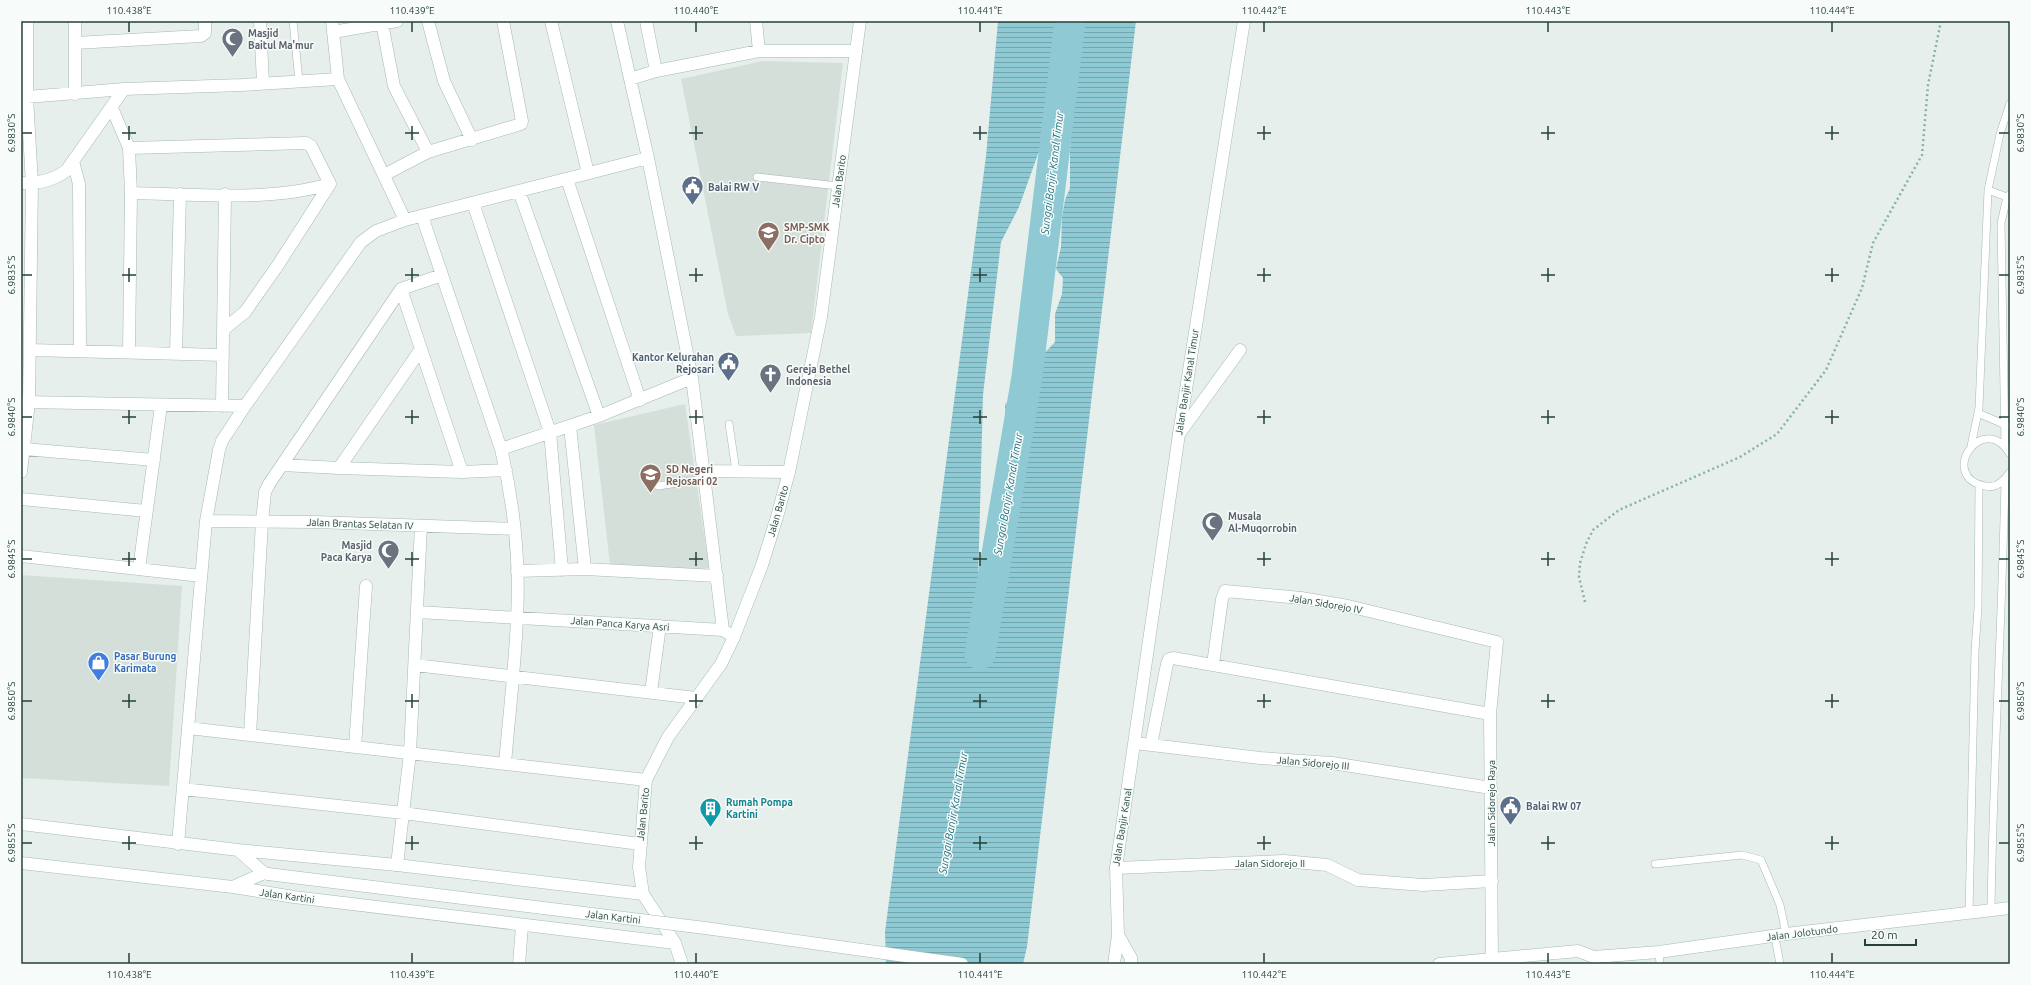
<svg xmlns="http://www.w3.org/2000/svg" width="2031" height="985" viewBox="0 0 2031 985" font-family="Ubuntu,sans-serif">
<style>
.built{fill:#d4dfda}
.water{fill:url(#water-rules);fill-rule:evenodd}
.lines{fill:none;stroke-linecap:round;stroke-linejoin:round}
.river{stroke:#8ec9d4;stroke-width:31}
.lane-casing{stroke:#a8b8b2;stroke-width:8}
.street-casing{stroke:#a8b8b2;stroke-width:13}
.secondary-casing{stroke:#a4bbb3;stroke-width:13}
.path{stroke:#86b3a5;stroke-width:2.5;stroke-dasharray:2 3;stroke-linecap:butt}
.lane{stroke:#fff;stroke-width:7}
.street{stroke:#fff;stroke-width:12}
.secondary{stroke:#fff;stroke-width:12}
.secondary-bridge-casing{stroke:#a4bbb3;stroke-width:13;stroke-linecap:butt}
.secondary-bridge{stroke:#fff;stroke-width:12}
.ticks{fill:none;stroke:#24423a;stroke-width:1.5}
.labels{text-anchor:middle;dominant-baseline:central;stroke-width:3;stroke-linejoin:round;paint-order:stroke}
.worship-label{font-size:10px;font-weight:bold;fill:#5b616d;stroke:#f7fbf9;text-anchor:start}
.street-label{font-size:10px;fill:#24423a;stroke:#f7fbf9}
.service-label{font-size:10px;font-weight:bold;fill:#4e5e75;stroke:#f7fbf9;text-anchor:start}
.education-label{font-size:10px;font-weight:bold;fill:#785e54;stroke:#f7fbf9;text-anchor:start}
.shop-label{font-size:10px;font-weight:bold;fill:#366cbe;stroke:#f7fbf9;text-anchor:start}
.culture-label{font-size:10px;font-weight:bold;fill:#0d838f;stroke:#f7fbf9;text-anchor:start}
.water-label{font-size:11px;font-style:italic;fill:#1c6f80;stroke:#f7fbf9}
.neatline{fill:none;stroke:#24423a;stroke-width:1.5}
.ticks-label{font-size:10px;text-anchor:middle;fill:#24423a}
</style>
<defs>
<pattern id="water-rules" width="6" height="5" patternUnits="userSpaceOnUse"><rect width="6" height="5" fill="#8ec9d4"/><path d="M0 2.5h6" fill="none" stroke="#74a5ad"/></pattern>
</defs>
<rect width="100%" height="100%" fill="#e6efeb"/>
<path class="built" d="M763,61l80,2 -32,270 -75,3 -8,-22 -47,-235z
M685,404l24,164 -34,3 -65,-6 -16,-140z
M21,575l161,11 -13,200 -148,-8z"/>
<path class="water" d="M998,21h138l-109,926 -4,17h-137l-1,-32 101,-776zM1064,71l8,7 -2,28 2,13 -2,33v36l-5,12 -3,17 -1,30 -5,22 7,9 -1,16 -7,20v28l-21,22 -29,41 1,29 9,54 -2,16 -18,29 -4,29 4,43 -18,17 6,-227 18,-153 18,-35 19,-53 17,-34 8,-25z"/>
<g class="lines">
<path class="river" d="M980,654l47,-277 43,-356"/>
<defs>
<path id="lane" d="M293,21l6,60
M757,177l81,9
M1988,190l19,7
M1978,413l32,14
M729,424l7,47
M1971,446l8,-38 9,-218 12,-56 10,-31
M2005,446l-4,-223 6,-26 3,-3
M2010,454c-27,-45 -73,23 -25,32 11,3 19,-5 25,-14
M658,486l46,-7
M1655,864l87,-9 19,5 19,45 6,29
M1991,911c2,-144 11,-288 14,-431
M1969,913l6,-262 3,-43 1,-123
M1775,937l5,27
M1659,952l1,12"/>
<path id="street" d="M260,21l3,62
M332,21l6,58 67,141
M428,21l16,60 28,59
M551,21l37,152
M617,21l31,137 44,220 31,252 11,7
M646,21l10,50
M756,21l3,30
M382,23l12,63 34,66
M333,32l64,-11
M75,43l126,-7 4,-3v-12
M630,79l26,-8 103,-20h97
M75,94v-73
M27,97l97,-8
M112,108l17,40 2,45 -2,159
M129,148l177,-5 5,3 19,38
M73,161l6,23 1,166
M384,175l44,-23 93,-28 1,-3 -19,-100
M567,179l73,221
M21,183c17,1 31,-2 45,-12l58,-82 118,-4 96,-6
M519,191l80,225
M131,193c63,1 138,9 199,-9l-52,81 -33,47 -22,18
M473,203l77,229 12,138
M422,216l79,233c13,55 19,113 16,169 -2,49 -8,98 -12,146
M401,289l61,183
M421,349l-82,119 123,4 44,-2
M30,350l193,5
M176,353l4,-159
M23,402l222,4
M222,406l3,-212
M570,426l15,143
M1179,434l61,-84
M24,449l130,11
M501,449l98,-33 93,-38
M282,465l57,3
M704,471l85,1
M21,472l8,-70 3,-218 -5,-87v-76
M21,499l125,12
M206,521l109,1 199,7
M21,556l180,20
M139,569l22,-164
M517,571l68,-2 132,7
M418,612l305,18
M1213,664l9,-65 3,-8 76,7 47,8 149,36 -7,72 2,250
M415,665l281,33
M651,692l9,-66
M188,728l458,52
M250,735l12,-213 3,-30 4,-8 132,-195 41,-14
M1135,743l125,15 72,5 159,25
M1151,745l16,-81 2,-5 4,-1 317,56
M355,747l11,-161
M183,789l220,24 237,31
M178,844l28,-323 13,-71 3,-9 23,-35 116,-164 15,-11 29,-11 243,-62
M397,865l13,-112 11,-227
M1116,868l168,-7 43,4 31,15 65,5 69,-4
M519,964l3,-38"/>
<path id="secondary" d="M21,824l217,26 159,15 246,29
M238,850l26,23
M21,863l212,24 61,10 381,46
M233,887l31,-14 4,1
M1118,935l13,23v6
M682,964l-7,-21 -32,-49 -4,-27 7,-87 22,-43 53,-73 13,-27 28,-72 15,-48 12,-45 32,-155 39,-296
M1114,964l4,-29 -2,-67 63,-434 65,-413
M1439,964l139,-13 16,6 65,-5 127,-18 224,-26"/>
</defs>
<use href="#lane" class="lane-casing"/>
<use href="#street" class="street-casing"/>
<use href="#secondary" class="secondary-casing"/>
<path class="path" d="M1585,602l-6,-25 1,-14 6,-19 7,-14 26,-20 121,-53 37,-23 49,-64 36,-82 11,-45 49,-88 6,-70 13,-64"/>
<use href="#lane" class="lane"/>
<use href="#street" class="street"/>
<use href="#secondary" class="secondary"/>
<defs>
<path id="secondary-bridge" d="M268,874l437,54 257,36"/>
</defs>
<use href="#secondary-bridge" class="secondary-bridge-casing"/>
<use href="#secondary-bridge" class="secondary-bridge"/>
</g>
<path class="ticks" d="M129,22v10M412,22v10M696,22v10M980,22v10M1264,22v10M1548,22v10M1832,22v10M129,126v14M412,126v14M696,126v14M980,126v14M1264,126v14M1548,126v14M1832,126v14M22,133h10M122,133h14M405,133h14M689,133h14M973,133h14M1257,133h14M1541,133h14M1825,133h14M1999,133h10M129,268v14M412,268v14M696,268v14M980,268v14M1264,268v14M1548,268v14M1832,268v14M22,275h10M122,275h14M405,275h14M689,275h14M973,275h14M1257,275h14M1541,275h14M1825,275h14M1999,275h10M129,410v14M412,410v14M696,410v14M980,410v14M1264,410v14M1548,410v14M1832,410v14M22,417h10M122,417h14M405,417h14M689,417h14M973,417h14M1257,417h14M1541,417h14M1825,417h14M1999,417h10M129,552v14M412,552v14M696,552v14M980,552v14M1264,552v14M1548,552v14M1832,552v14M22,559h10M122,559h14M405,559h14M689,559h14M973,559h14M1257,559h14M1541,559h14M1825,559h14M1999,559h10M129,694v14M412,694v14M696,694v14M980,694v14M1264,694v14M1548,694v14M1832,694v14M22,701h10M122,701h14M405,701h14M689,701h14M973,701h14M1257,701h14M1541,701h14M1825,701h14M1999,701h10M129,836v14M412,836v14M696,836v14M980,836v14M1264,836v14M1548,836v14M1832,836v14M22,843h10M122,843h14M405,843h14M689,843h14M973,843h14M1257,843h14M1541,843h14M1825,843h14M1999,843h10M129,953v10M412,953v10M696,953v10M980,953v10M1264,953v10M1548,953v10M1832,953v10"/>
<defs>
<symbol id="mosque-pin" viewBox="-11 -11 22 30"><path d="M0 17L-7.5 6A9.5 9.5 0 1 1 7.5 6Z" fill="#6b7280" stroke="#f7fbf9"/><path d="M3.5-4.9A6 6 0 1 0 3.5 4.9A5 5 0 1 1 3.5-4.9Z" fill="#fff"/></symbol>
<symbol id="civic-pin" viewBox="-11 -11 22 30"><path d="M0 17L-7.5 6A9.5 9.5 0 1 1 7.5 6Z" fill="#5c6f8a" stroke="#f7fbf9"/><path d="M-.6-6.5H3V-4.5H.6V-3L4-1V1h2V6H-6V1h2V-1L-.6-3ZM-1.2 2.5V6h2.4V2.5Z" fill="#fff"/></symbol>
<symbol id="school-pin" viewBox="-11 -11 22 30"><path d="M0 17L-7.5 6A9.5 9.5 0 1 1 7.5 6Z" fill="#8d6e63" stroke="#f7fbf9"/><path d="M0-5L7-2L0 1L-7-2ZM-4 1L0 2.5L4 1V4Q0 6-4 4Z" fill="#fff"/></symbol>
<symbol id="church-pin" viewBox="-11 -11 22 30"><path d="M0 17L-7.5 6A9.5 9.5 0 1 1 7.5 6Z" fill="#6b7280" stroke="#f7fbf9"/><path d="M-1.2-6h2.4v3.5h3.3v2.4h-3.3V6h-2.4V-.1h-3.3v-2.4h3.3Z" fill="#fff"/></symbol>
<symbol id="shop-pin" viewBox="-11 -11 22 30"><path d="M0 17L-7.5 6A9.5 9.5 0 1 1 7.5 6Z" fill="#3f7fe0" stroke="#f7fbf9"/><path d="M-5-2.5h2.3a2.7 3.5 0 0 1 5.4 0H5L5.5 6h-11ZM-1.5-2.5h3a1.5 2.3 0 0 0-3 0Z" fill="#fff"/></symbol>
<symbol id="building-pin" viewBox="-11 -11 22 30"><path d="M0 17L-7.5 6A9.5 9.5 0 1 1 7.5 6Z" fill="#0f9aa8" stroke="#f7fbf9"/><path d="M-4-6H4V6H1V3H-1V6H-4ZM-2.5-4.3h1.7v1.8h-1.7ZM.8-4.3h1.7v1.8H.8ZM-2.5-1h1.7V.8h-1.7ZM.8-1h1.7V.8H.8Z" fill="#fff"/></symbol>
</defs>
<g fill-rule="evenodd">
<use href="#mosque-pin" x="220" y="26" width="25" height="34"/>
<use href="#civic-pin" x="680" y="174" width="25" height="34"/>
<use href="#school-pin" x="756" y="220" width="25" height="34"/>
<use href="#civic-pin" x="716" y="350" width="25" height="34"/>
<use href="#church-pin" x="758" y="362" width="25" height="34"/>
<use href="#school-pin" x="638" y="462" width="25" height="34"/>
<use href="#mosque-pin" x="1200" y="510" width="25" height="34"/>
<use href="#mosque-pin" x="376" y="538" width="25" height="34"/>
<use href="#shop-pin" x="86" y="650" width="25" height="34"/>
<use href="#civic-pin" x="1498" y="794" width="25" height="34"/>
<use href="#building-pin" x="698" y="796" width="25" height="34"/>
</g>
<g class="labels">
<g class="worship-label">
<text x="248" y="33">Masjid<tspan x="248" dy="12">Baitul Ma'mur</tspan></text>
<text x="786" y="369">Gereja Bethel<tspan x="786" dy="12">Indonesia</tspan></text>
<text x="1228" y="516">Musala<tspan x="1228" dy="12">Al-Muqorrobin</tspan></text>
<text x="372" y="545" text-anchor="end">Masjid<tspan x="372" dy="12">Paca Karya</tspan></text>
</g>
<g class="street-label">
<text transform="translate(839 181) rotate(-82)">Jalan Barito</text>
<text transform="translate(1187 382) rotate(-81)">Jalan Banjir Kanal Timur</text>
<text transform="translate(778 511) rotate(-74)">Jalan Barito</text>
<text transform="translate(360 524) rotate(2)">Jalan Brantas Selatan IV</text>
<text transform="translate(1326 604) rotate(10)">Jalan Sidorejo IV</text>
<text transform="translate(620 624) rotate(4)">Jalan Panca Karya Asri</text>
<text transform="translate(1313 763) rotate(5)">Jalan Sidorejo III</text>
<text transform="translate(1491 803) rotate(-90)">Jalan Sidorejo Raya</text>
<text transform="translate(643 814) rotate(-84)">Jalan Barito</text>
<text transform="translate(1122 827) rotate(-81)">Jalan Banjir Kanal</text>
<text x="1270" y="863">Jalan Sidorejo II</text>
<text transform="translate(287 896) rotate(8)">Jalan Kartini</text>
<text transform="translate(613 917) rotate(7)">Jalan Kartini</text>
<text transform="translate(1802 933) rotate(-7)">Jalan Jolotundo</text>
</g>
<g class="service-label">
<text x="708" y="187">Balai RW V</text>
<text x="714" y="357" text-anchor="end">Kantor Kelurahan<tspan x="714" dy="12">Rejosari</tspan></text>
<text x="1526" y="806">Balai RW 07</text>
</g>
<g class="education-label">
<text x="784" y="227">SMP-SMK<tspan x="784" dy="12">Dr. Cipto</tspan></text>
<text x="666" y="469">SD Negeri<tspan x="666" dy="12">Rejosari 02</tspan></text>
</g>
<g class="shop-label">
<text x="114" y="656">Pasar Burung<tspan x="114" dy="12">Karimata</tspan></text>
</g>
<g class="culture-label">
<text x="726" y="802">Rumah Pompa<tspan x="726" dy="12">Kartini</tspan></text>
</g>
<g class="water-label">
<text transform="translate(1052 173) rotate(-83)">Sungai Banjir Kanal Timur</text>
<text transform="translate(1008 494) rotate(-80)">Sungai Banjir Kanal Timur</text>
<text transform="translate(953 813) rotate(-80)">Sungai Banjir Kanal Timur</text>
</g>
</g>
<rect width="2031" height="985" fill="none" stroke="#f7fbf9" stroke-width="44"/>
<path d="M1865 939v6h51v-6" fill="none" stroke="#24423a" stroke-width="2"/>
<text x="1871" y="939" font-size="12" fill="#24423a" stroke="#f7fbf9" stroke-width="3" paint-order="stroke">20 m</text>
<rect x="22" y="22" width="1987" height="941" class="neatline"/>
<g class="ticks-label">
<text x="129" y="14">110.438°E</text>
<text x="412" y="14">110.439°E</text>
<text x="696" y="14">110.440°E</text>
<text x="980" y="14">110.441°E</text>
<text x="1264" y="14">110.442°E</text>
<text x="1548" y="14">110.443°E</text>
<text x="1832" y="14">110.444°E</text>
<text transform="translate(11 133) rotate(-90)" y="4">6.9830°S</text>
<text transform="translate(2020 133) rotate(-90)" y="4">6.9830°S</text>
<text transform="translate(11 275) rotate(-90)" y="4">6.9835°S</text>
<text transform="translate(2020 275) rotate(-90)" y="4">6.9835°S</text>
<text transform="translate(11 417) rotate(-90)" y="4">6.9840°S</text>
<text transform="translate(2020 417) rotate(-90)" y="4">6.9840°S</text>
<text transform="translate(11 559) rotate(-90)" y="4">6.9845°S</text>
<text transform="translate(2020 559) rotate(-90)" y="4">6.9845°S</text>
<text transform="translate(11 701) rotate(-90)" y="4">6.9850°S</text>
<text transform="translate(2020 701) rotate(-90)" y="4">6.9850°S</text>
<text transform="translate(11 843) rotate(-90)" y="4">6.9855°S</text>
<text transform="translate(2020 843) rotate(-90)" y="4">6.9855°S</text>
<text x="129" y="978">110.438°E</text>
<text x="412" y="978">110.439°E</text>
<text x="696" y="978">110.440°E</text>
<text x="980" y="978">110.441°E</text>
<text x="1264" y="978">110.442°E</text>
<text x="1548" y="978">110.443°E</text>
<text x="1832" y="978">110.444°E</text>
</g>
</svg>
